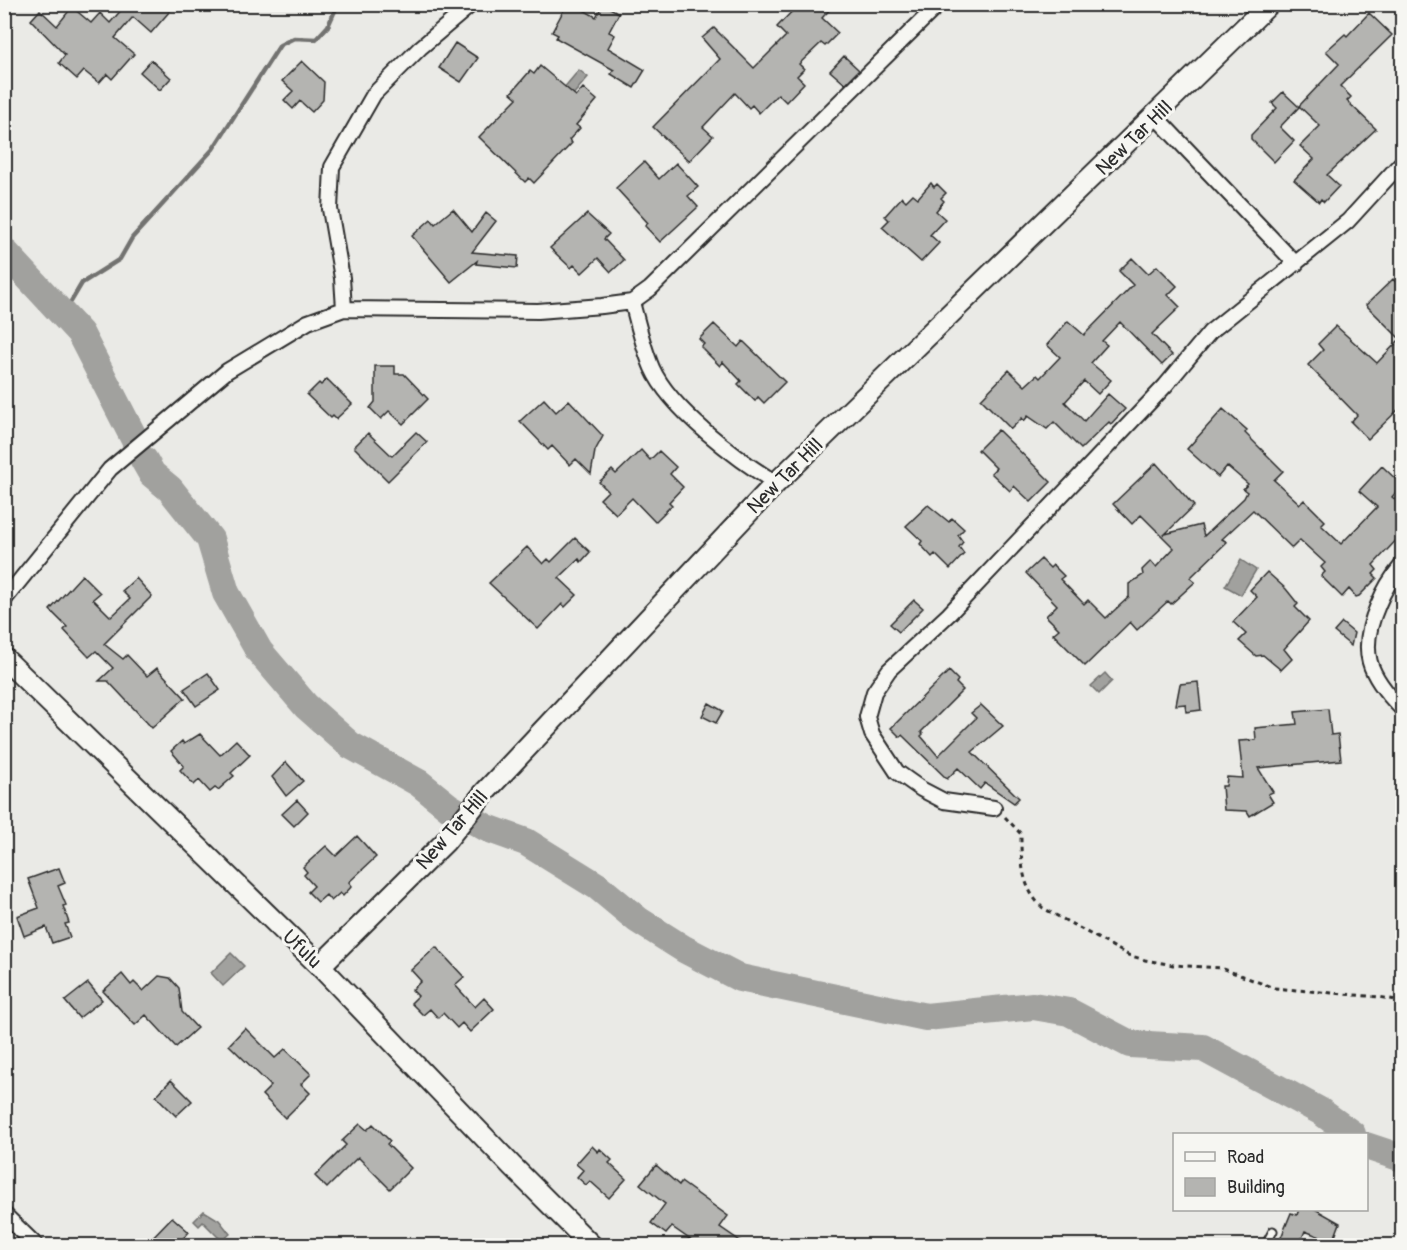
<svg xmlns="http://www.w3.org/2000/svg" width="1407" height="1250" viewBox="0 0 1407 1250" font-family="Pangolin,sans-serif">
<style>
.water{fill:#a1a19e;stroke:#727270;stroke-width:1.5}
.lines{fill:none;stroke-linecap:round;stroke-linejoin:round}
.stream{stroke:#727270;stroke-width:4.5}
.river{stroke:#a1a19e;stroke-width:28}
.building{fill:#b4b4b1;stroke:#2b2b2b;stroke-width:1.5}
.lane-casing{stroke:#2b2b2b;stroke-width:11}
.street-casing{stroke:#2b2b2b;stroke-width:18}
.secondary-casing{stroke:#2b2b2b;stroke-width:24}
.path{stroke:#2b2b2b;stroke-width:3;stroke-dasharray:4.5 4.5;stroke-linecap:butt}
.lane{stroke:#f6f6f2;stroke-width:7}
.street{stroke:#f6f6f2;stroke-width:14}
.secondary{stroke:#f6f6f2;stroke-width:20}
.labels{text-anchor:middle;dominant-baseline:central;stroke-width:6;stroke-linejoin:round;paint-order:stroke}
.street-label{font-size:20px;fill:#2b2b2b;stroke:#f6f6f2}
</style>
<rect width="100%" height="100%" fill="#eaeae6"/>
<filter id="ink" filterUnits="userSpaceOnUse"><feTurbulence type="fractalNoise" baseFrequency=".0167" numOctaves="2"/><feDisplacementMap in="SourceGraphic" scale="12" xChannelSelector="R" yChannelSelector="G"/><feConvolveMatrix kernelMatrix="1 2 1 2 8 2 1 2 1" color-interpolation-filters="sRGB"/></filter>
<g filter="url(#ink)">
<path class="water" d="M579,70l9,7 -16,19 -9,-7z
M1241,560l15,10 -15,25 -16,-9z
M1105,673l7,8 -13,13 -8,-8z
M231,953l13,13 -21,20 -12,-13z
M204,1211l15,9 11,14 -8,7 -19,-19 -4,4 -5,-5z"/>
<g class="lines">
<path class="stream" d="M63,315l19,-32 38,-24 12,-21 81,-89 67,-104 14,-7 22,1 12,-13 10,-22"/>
<path class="river" d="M4,251l76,82 57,111
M144,460l8,14 18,15 40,50 16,54 33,58 47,55 44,39 69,38 30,24 38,21 39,14 71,44 41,34 46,29 56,29 186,39 107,-11 36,6 61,32 73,4 117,63 32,23
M1366,1146l36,12"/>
</g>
<path class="building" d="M119,4h57l-25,29 -18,-16 -18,21 19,16 -22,25 -5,-5 -8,9 -15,-12 -7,8 -18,-16 6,-8 -34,-35 9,-10 17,16 15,-19 19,16 9,-10 10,10 13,-15z
M567,4h6l23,13 7,-13 16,9 -10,19 6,3 -7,13 37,22 -11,18 -23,-14 3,-4 -58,-32 2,-3 -6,-3z
M799,4h36l-13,14 16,15 -13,13 -4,-3 -22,21 5,5 -7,7 7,7 -18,19 -8,-8 -19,19 -7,-8 -3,3 -14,-15 -32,34 10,9 -24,25 -36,-34 67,-68 -18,-21 12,-10 40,40 32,-32 -9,-9z
M1369,13l23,22 -52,51 11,11 -4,4 29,28 -49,46 12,11 -15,16 -3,-3 -2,3 -25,-22 20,-21 -14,-13 20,-20 -21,-20 40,-42 -13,-13 19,-17 2,2z
M455,43l23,15 -17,24 -22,-14z
M844,56l15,14 -14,14 -15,-13z
M151,60l20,18 -11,12 -20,-18z
M302,61l22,21 -1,18 -11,12 -12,-11 -7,8 -9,-9 9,-9 -11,-10z
M540,66l36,30 7,-8 14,12 -21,25 4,3 -11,12 3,3 -38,40 -5,-5 -4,4 -46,-45 38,-39 -6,-5 19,-22 4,3z
M1283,92l16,15 -19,20 14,14 -20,21 -23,-23v-4l26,-27 -5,-5z
M644,162l15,17 17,-16 22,24 -10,9 10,11 -38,35 -15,-16 3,-3 -32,-35z
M931,183l3,4 3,-3 9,9 -5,5 3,3 -8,10 9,8 -15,16 9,8 -18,19 -39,-35 7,-7 -4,-4 17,-19 4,4 7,-7 5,4z
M453,209l19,23 14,-19 10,8 -24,31 46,4 -1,12 -41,-4 1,-3 -26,21 -39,-46 19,-17 4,5z
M587,214l22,20 -5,5 20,21 -13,12 -13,-14 -16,15 -8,-8 -3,3 -21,-20z
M1132,258l16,16 9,-8 20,20 -9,9 12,12 -28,27 20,21 -10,10 -42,-43 -18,19 5,4 -16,18 20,17 -13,14 -14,-13 -19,21 19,19 24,-27 17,15 -14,15 -2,-2 -28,27 -27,-27 -7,7 -19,-13 -4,5 -2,-3 -11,11 -30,-30 28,-29 16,16 12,-11 3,3 20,-21 -13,-12 21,-24 16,14 49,-50 -14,-14z
M1393,279l9,10v117l-34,33 -17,-17 6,-7 -49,-50 15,-15 -5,-6 18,-18 41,37 23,-24 -34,-34z
M714,324l24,23 5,-6 42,41 -21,21 -6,-6 -3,4 -17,-17 3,-3 -18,-19 -3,4 -19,-19 3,-3 -5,-5z
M375,366h20v8h9l24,25 -25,25 -14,-13 -8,8 -11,-11 5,-6z
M327,379l25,25 -16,15 -3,-3 -2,2 -24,-23 12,-12 2,2z
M544,399l12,13 13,-12 34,36 -8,15 -4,23 -15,-15 -6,6 -18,-19 -4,4 -28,-29z
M1223,409l24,21 -2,3 38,38 -9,9 26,24 4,-4 21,21 -4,4 20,19 36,-37 -18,-16 23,-25 20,19 -10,12 10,9v28l-29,31 4,5 -4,4 4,4 -18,18 -3,1 -7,-8 -7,8 -21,-21 4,-4 -4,-5 4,-4 -25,-23 -8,8 -39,-38 -31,29 5,3 -37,36 5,4 -24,22 -3,-3 -31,29 -7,-8 -45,44 -32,-32 6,-5 -13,-13 11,-11 -31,-32 15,-14 9,9 3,-3 11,11 -4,3 24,25 4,-4 18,18 23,-21v-13l14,-9 -1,-5 9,-9 5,6 18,-19 -33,-33 -9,9 -19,-20 43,-41 38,43 -29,28 36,-9 3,11 40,-38 3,-6 -4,-3 5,-5 -21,-18 -9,11 -31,-28z
M998,430l53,52 -20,20 -17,-16 -4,5 -19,-18 5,-5 -18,-18z
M416,432l11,10 -39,39 -34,-34 14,-14 24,23z
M641,450l9,10 9,-9 17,16 -6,7 13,13 -14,15 3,3 -17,17 -23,-24 -16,16 -16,-15 8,-8 -9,-9 13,-12 4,4z
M928,505l21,17 3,-4 12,11 -6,6 5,7 -4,5 5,7 -14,15 -15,-15 -3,3 -12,-13 2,-3 -16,-15z
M575,538l15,14 -9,10 -2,-3 -20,19 18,17 -12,12 -3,-3 -24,25 -49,-46 38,-36 16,17 5,-5 3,3z
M1267,572l19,17 12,15 -3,3 14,14 -25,28 8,10 -11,11 -18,-15 -7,1 -17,-15 7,-7 -13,-12 24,-25 -7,-7z
M82,575l18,18 -7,6 18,18 19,-18 -8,-8 14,-13 16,18 -48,48 19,15 4,-4 20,21 10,-8 28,30 -33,30 -44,-47h-9l14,-13 -17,-17 -7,6 -25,-27 3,-3 -17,-17z
M914,600l9,8 -24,24 -9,-8z
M1342,623l12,10 -3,13 -17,-14z
M949,671l9,9 -2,3 7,7 -42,42 2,2 -2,2 17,20 38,-38 -5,-5 10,-8 22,21 -31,26 47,46 -5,5 -29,-20 -5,6 -22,-21 -11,11 -45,-44 -2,2 -9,-9z
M208,673l12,17 -24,16 -12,-17z
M1198,682l3,28 -15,2 -1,-8 -9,1 4,-21z
M709,703l14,8 -7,12 -14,-7z
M1328,709l3,26 7,-1 3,26 -83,8 15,24 -5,2 5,8 -23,14 -3,-5 -23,-1 -2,-24h4l1,-9 16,1 -4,-37 17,-1 -1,-12 42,-4 -2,-12z
M200,734l20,21 16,-15 14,15 -19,18 3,3 -16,14 -3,-2 -5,4 -11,-12 -5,5 -14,-15 4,-4 -13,-15 11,-10 2,3z
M286,762l17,19 -17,15 -14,-19z
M297,800l11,12 -14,14 -12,-12z
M357,836l19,21 -27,25 3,4 -9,10 -3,-3 -9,8 -5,-6 -8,7 -10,-10 6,-6 -10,-11 3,-3 -4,-5 23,-21 10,10z
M59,868l6,15 -7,3 8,19 -3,1 6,17 -4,1 5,13 -18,6 -6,-16 -22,9 -7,-20 22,-8 -11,-29z
M436,947l28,30 -9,8 20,22 9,-9 10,11 -24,23 -8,-9 -5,5 -14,-15 -5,5 -8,-9 -7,6 -12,-12 7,-7 -6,-6 9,-9 -10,-11z
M122,974l9,11 3,-3 9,9 16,-15 11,2 9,10 3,24 15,16 -21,19 -30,-32 -11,10 -32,-34z
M88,983l14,17 -23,18 -14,-17z
M245,1028l30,30 10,-9 26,25 -10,10 9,9 -25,25 -23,-23 9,-9 -42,-41z
M171,1080l21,21 -16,15 -20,-20z
M360,1124l7,6 6,-6 17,17 -3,3 24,24 -21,21 -32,-32 -31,31 -12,-12 31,-31 -4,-4z
M592,1146l6,6 2,-3 12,11 -3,3 17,16 -17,19 -19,-17 -4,4 -9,-8 6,-7 -7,-6z
M656,1165l23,20 2,-3 47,34 -8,11 26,18h-48l-26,-18 -6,7 -15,-11 14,-19 -25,-20z
M1299,1209h16l25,14 -7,19 -28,-11 -6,14h-21l13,-32 6,2z
M172,1217l17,15 -12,13h-32z"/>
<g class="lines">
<defs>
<path id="lane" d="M1265,1246l8,-15"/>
<path id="street" d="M1156,117l140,147
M632,302c6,22 11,45 20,66 18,41 86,92 124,115
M344,309l-2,-31 -12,-69 2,-42 42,-73 46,-46 52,-44
M1402,565c-10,12 -18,25 -24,40 -20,46 -10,70 24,104
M4,600l106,-131 117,-98 81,-49 36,-13 194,2 64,-5 30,-4 18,-13 289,-285
M994,808l-50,-7 -23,-12 -24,-17 -25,-38 -5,-17 7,-25 15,-22 60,-56 216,-228 45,-54 138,-111 54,-59
M4,1214l33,32"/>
<path id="secondary" d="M4,658l316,308 192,200 80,80
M320,966l125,-124 40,-50 291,-309 493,-479"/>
</defs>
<use href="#lane" class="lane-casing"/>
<use href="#street" class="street-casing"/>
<use href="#secondary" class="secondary-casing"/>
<path class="path" d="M1005,817l16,17c0,27 0,54 22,74l85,47 17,5 28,5 48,3 53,20 105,9 23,4"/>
<use href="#lane" class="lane"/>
<use href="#street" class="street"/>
<use href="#secondary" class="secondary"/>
</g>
</g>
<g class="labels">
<g class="street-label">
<text transform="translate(1134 138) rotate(-44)">New Tar Hill</text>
<text transform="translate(785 476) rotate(-45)">New Tar Hill</text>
<text transform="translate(452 830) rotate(-49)">New Tar Hill</text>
<text transform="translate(302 949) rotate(44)">Ufulu</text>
</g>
</g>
<rect width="1407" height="1250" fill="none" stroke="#f6f6f2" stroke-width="24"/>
<rect x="12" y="12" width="1383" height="1226" fill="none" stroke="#2b2b2b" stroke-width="2" filter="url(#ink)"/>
<rect x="1173" y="1133" width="195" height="78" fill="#f6f6f2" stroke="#a5a5a2" stroke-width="1.5"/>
<rect x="1185" y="1152" width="30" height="9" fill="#f6f6f2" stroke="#a5a5a2" stroke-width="1.5"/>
<text x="1227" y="1163" font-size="18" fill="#2b2b2b">Road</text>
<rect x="1185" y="1178" width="30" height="18" fill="#b4b4b1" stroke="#a5a5a2" stroke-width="1.5"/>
<text x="1227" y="1193" font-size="18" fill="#2b2b2b">Building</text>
</svg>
